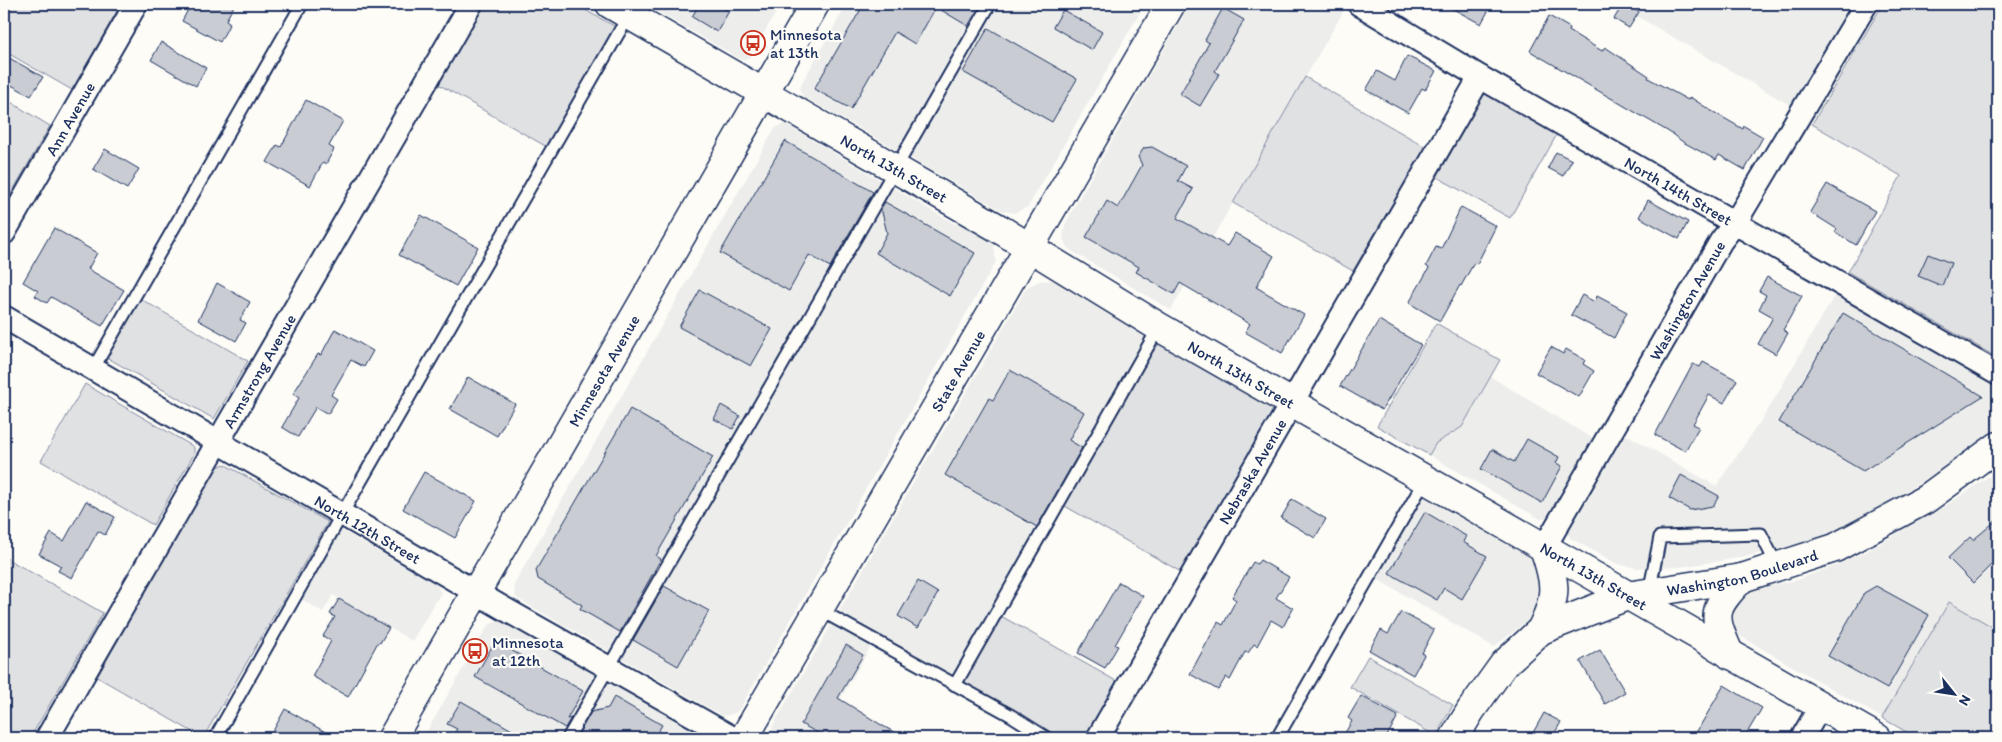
<svg xmlns="http://www.w3.org/2000/svg" width="2002" height="742" viewBox="0 0 2002 742" font-family="Itim,sans-serif">
<style>
.built{fill:#edeeec}
.green{fill:#e0e1e3;stroke:#7e88a0}
.building{fill:#c9ccd3;stroke:#1b2f5e}
.lines{fill:none;stroke-linecap:round;stroke-linejoin:round}
.lane-casing{stroke:#1b2f5e;stroke-width:15}
.street-casing{stroke:#1b2f5e;stroke-width:26}
.secondary-casing{stroke:#1b2f5e;stroke-width:31}
.primary-casing{stroke:#1b2f5e;stroke-width:31}
.lane{stroke:#fdfcf7;stroke-width:11}
.street{stroke:#fdfcf7;stroke-width:22}
.secondary{stroke:#fdfcf7;stroke-width:28}
.primary{stroke:#fdfcf7;stroke-width:28}
.labels{text-anchor:middle;dominant-baseline:central;stroke-width:4.5;stroke-linejoin:round;paint-order:stroke}
.poi-label{font-size:16px;fill:#1b2f5e;stroke:#fdfcf7;text-anchor:start}
.street-label{font-size:16px;fill:#1b2f5e;stroke:#fdfcf7}
</style>
<rect width="100%" height="100%" fill="#fdfcf7"/>
<filter id="ink" filterUnits="userSpaceOnUse"><feTurbulence type="fractalNoise" baseFrequency=".02" numOctaves="2"/><feDisplacementMap in="SourceGraphic" scale="10" xChannelSelector="R" yChannelSelector="G"/><feConvolveMatrix kernelMatrix="1 2 1 2 8 2 1 2 1" color-interpolation-filters="sRGB"/></filter>
<g filter="url(#ink)">
<path class="built" d="M644,4h137l-31,53 -8,3z
M847,4h298l-117,203 -14,6 -11,-2 -9,-5 -191,-110 -3,-5 1,-7z
M1190,4h150l6,3 -175,303 -103,-61 -5,-10 2,-14 8,-16z
M1616,4h238l-61,103z
M785,124l168,99 11,2 21,11 9,9 2,17 -254,443 -6,8 -13,3 -205,-117 -3,-4 -1,-11 261,-456z
M1052,280l10,4 85,49 -198,355 -78,-42 -53,92h-49l1,-6 6,-12 251,-433 12,-6z
M1837,291l161,91v47l-40,30 -105,65 -25,12 -83,21 -65,10 -44,1 -19,-4 -47,-26 -5,-9 57,-97 94,54 50,-73z
M1491,377l104,63 -46,77 -9,2 -111,-64 7,-12 26,-16z
M1998,470v160l-49,-28 -67,116 -156,-90 12,-36 59,-12 40,-15 30,-14 83,-48z
M1426,492l101,59 11,13 5,26 -6,19 -7,10 -36,28 -119,-69z
M339,529l97,55 5,9 -29,48 -79,-46 -10,17 -24,-14z
M501,620h4l93,53 -38,65h-137l61,-106 6,-8z
M609,680l97,55 2,3h-132z"/>
<path class="green" d="M4,4h100l13,7 -45,79 -68,-39z
M484,4h90l42,23 -69,120 -109,-63z
M1883,4h115v354l-150,-86 53,-96 -89,-52z
M1305,77l121,70 -73,124 -120,-68z
M1489,92l71,37 -50,89 -73,-41 47,-83z
M4,98l46,28 -46,80z
M139,298l109,63 -34,58 -108,-62z
M1436,323l64,37 -38,67 -26,16 -7,12 -52,-29z
M1166,343l108,65 -4,11 -89,153 -118,-67 79,-140 17,-21z
M85,384l109,63v7l-41,71 -112,-64z
M224,464l104,58 -125,216 -106,-61 119,-209z
M4,557l99,56 -73,125h-26z
M1949,602l49,28v108h-81l-35,-20z
M1001,616l117,66 -32,56h-30l-17,-12 -76,-43z
M1368,656l85,49 -17,31 -86,-49z"/>
<path class="building" d="M191,4h44l-9,16 4,3 -10,19 -38,-21z
M699,4h26l-3,4 7,3 -12,21 -25,-15z
M864,4h117l-13,22 -32,-19 -21,37 -20,-12 -44,77 -37,-20z
M1444,4h48l-11,20z
M1623,4l16,8 -10,16 -15,-9z
M1223,8l21,12 -29,51 4,3 -19,32 -20,-12 29,-51 -4,-3z
M1063,10l39,22 -10,18 -39,-23z
M1549,16l21,12 -1,3 33,20 3,-4 44,29 -1,2 40,22 2,-3 20,13 33,19 1,-3 19,11 -18,33 -26,-15 -3,5 -33,-18 -14,-10 -139,-81z
M988,28l89,51 -25,43 -89,-50z
M161,42l45,26 -10,18 -45,-26z
M4,55l39,22 -12,19 -27,-15z
M1407,56l29,15 -11,19 -3,-2 -14,25 -42,-23 11,-19 18,10z
M306,100l37,21 -14,25 5,3 -8,15 -3,-2 -13,24 -43,-24 10,-17 4,2z
M785,141l88,51 -43,75 -21,-12 -20,36 -69,-38z
M1152,147l34,19 -8,15 15,8 -16,29 50,28 8,-13 39,23 -18,31 48,28 -22,38 -37,-21 5,-8 -70,-41 -6,11 -38,-22 3,-5 -53,-30 21,-36 11,7 24,-43 -4,-8 6,-9z
M105,149l34,20 -12,20 -34,-20z
M1556,152l16,8 -9,16 -15,-8z
M1827,184l48,27 -19,34 -21,-13 2,-3 -27,-17z
M1648,200l40,22 -9,17 -40,-22z
M885,202l90,51 -25,43 -74,-43 11,-20 -6,-25z
M1461,207l35,19 -19,38 -3,-1 -13,23 -1,-1 -20,36 -31,-18 20,-35 -3,-2 10,-19 5,2z
M421,215l57,32 -22,39 -57,-31z
M54,228l43,25 -9,16 36,21 -22,36 -51,-29 -4,6 -12,-7 3,-5 -15,-9z
M1928,254l23,9 -9,23 -24,-10z
M1767,277l35,19 -19,34 5,3 -12,21 -18,-10 15,-27 -14,-8 7,-14 -7,-4z
M217,283l33,19 -10,18 6,3 -10,18 -38,-21z
M700,290l72,39 -21,37 -72,-39z
M1582,295l13,7 2,-6 30,16 -13,26 -43,-23z
M1843,313l140,83 -120,75 -84,-49z
M1379,320l42,25 -39,65 -42,-24z
M335,329l38,22 -9,16 -13,-7 -20,35 6,4 -9,15 -12,-7 -18,30 -16,-10 17,-29 -6,-4 25,-40 3,1z
M1551,347l12,7 3,-5 19,11 -2,4 11,7 -15,26 -43,-24z
M1703,362l34,18 -13,23 -15,-8 -16,29 6,3 -14,24 -30,-16 38,-71 7,3z
M1010,370l74,42 -15,28 13,8 -45,79 -92,-52 44,-77 4,2z
M468,377l47,27 -18,32 -47,-27z
M721,405l19,11 -7,13 -19,-10z
M630,409l83,48 -57,99 5,3 -41,73 -40,-23 2,-4 -44,-26 -2,-9z
M1527,439l32,18 -3,6 6,3 -20,37 -61,-34 11,-20 22,13z
M424,472l52,29 -21,37 -52,-29z
M1681,475l38,21 -6,10 -23,4 -21,-12z
M1292,499l34,20 -11,19 -34,-20z
M86,501l29,16 -10,18 -7,-4 -26,47 -14,-7 3,-5 -22,-12 12,-21 13,8z
M1425,512l41,24 -3,6 24,14 -25,43 -18,-11 -7,12 -48,-27z
M1998,519v39l-25,25 -25,-25 22,-21 3,3z
M1260,560l29,17 -13,21 17,10 -10,19 -12,-7 -14,26 -3,-2 -6,9 -3,-1 -15,28 -4,-3 -8,13 -28,-16 28,-52 5,3 13,-25 -4,-3 21,-35 4,2z
M918,581l20,12 -20,35 -20,-12z
M1119,582l24,14 -28,49 3,1 -13,22 -27,-15z
M664,586l45,25 -31,55 -45,-26z
M1876,586l53,29 -42,74 -59,-33 36,-63z
M339,599l50,29 -9,15 -2,-1 -30,55 -36,-21 19,-35 -8,-5 12,-19 -5,-3z
M1401,612l33,18 -12,23 2,2 -11,20 -44,-25 12,-20 7,4z
M495,641l88,50 -16,28 4,-1 -6,10 -90,-51z
M846,645l17,10 -25,43 45,28 22,12h-78l-26,-14z
M1600,650l25,42 -20,12 -25,-43z
M1724,685l38,23 -18,30h-51z
M1361,696l37,20 -12,22h-44l10,-17 -4,-3z
M614,697l48,28 -8,13h-70l-6,-3 13,-23 17,-4z
M461,701l65,37h-75l6,-9 -10,-5z
M285,709l51,29h-51l-12,-7z
M1544,713l17,9 -9,16h-22z"/>
<g class="lines">
<defs>
<path id="lane" d="M93,369l209,-365
M1649,593l11,-56 101,-3 16,32
M818,609l194,107 35,22
M955,685l204,-358
M215,738l127,-224 287,-499
M568,738l422,-734
M1277,738l148,-258"/>
<g id="street">
<path id="s1" d="M1359,4l121,73 518,297"/>
<path id="s2" d="M4,233l132,-229"/>
<path id="s3" d="M4,317l499,291 230,130"/>
<path id="s4" d="M1544,548l177,-307 14,-18 131,-219"/>
<path id="s5" d="M47,738l424,-734"/>
<path id="s6" d="M1098,738l382,-661"/>
<path d="M1802,738l18,-31"/>
</g>
<g id="secondary">
<path id="s7" d="M610,4l388,224 161,99 718,411"/>
<path d="M1541,630c17,-33 15,-47 3,-82"/>
<path d="M1730,655c-18,-40 -19,-45 12,-77"/>
<path id="s8" d="M392,738l423,-734"/>
<path id="s9" d="M1454,738l17,-28 33,-46 37,-34 86,-34 115,-18 93,-30 91,-49 72,-53"/>
</g>
<g id="primary">
<path id="s10" d="M744,738l427,-734"/>
</g>
</defs>
<use href="#lane" class="lane-casing"/>
<use href="#street" class="street-casing"/>
<use href="#secondary" class="secondary-casing"/>
<use href="#primary" class="primary-casing"/>
<use href="#lane" class="lane"/>
<use href="#street" class="street"/>
<use href="#secondary" class="secondary"/>
<use href="#primary" class="primary"/>
</g>
</g>
<defs>
<symbol id="bus-ring" viewBox="-11 -11 22 22"><circle r="9.5" fill="#fdfcf7" stroke="#c8321e" stroke-width="1.5"/><path d="M-5-6H5V4H4V6H2V4H-2V6H-4V4H-5ZM-3.5-4V0h7V-4ZM-3.5 1.2v1.5H-2V1.2ZM2 1.2v1.5H3.5V1.2Z" fill="#c8321e"/></symbol>
</defs>
<g fill-rule="evenodd">
<use href="#bus-ring" x="739" y="29" width="28" height="28"/>
<use href="#bus-ring" x="461" y="637" width="28" height="28"/>
</g>
<g class="labels">
<g class="poi-label">
<text x="770" y="34">Minnesota<tspan x="770" dy="18">at 13th</tspan></text>
<text x="492" y="642">Minnesota<tspan x="492" dy="18">at 12th</tspan></text>
</g>
<g class="street-label">
<text stroke="none"><textPath href="#s2" startOffset="132">Ann Avenue</textPath></text>
<text stroke="none"><textPath href="#s7" startOffset="328">North 13th Street</textPath></text>
<text stroke="none"><textPath href="#s1" startOffset="370">North 14th Street</textPath></text>
<text stroke="none"><textPath href="#s4" startOffset="286">Washington Avenue</textPath></text>
<text stroke="none"><textPath href="#s5" startOffset="424">Armstrong Avenue</textPath></text>
<text stroke="none"><textPath href="#s8" startOffset="424">Minnesota Avenue</textPath></text>
<text stroke="none"><textPath href="#s10" startOffset="425">State Avenue</textPath></text>
<text stroke="none"><textPath href="#s7" startOffset="732">North 13th Street</textPath></text>
<text stroke="none"><textPath href="#s6" startOffset="308">Nebraska Avenue</textPath></text>
<text stroke="none"><textPath href="#s3" startOffset="421">North 12th Street</textPath></text>
<text stroke="none"><textPath href="#s9" startOffset="350">Washington Boulevard</textPath></text>
<text stroke="none"><textPath href="#s7" startOffset="1138">North 13th Street</textPath></text>
</g>
</g>
<rect width="2002" height="742" fill="none" stroke="#fdfcf7" stroke-width="20"/>
<rect x="10" y="10" width="1982" height="722" fill="none" stroke="#1b2f5e" stroke-width="2" filter="url(#ink)"/>
<g transform="translate(1954 694) rotate(120)" stroke="#fdfcf7" stroke-width="4" paint-order="stroke">
<path d="M0-4L9 19L0 12L-9 19Z" fill="#1b2f5e"/>
<text y="-8" font-size="14" font-weight="bold" text-anchor="middle" fill="#1b2f5e">N</text>
</g>
</svg>
